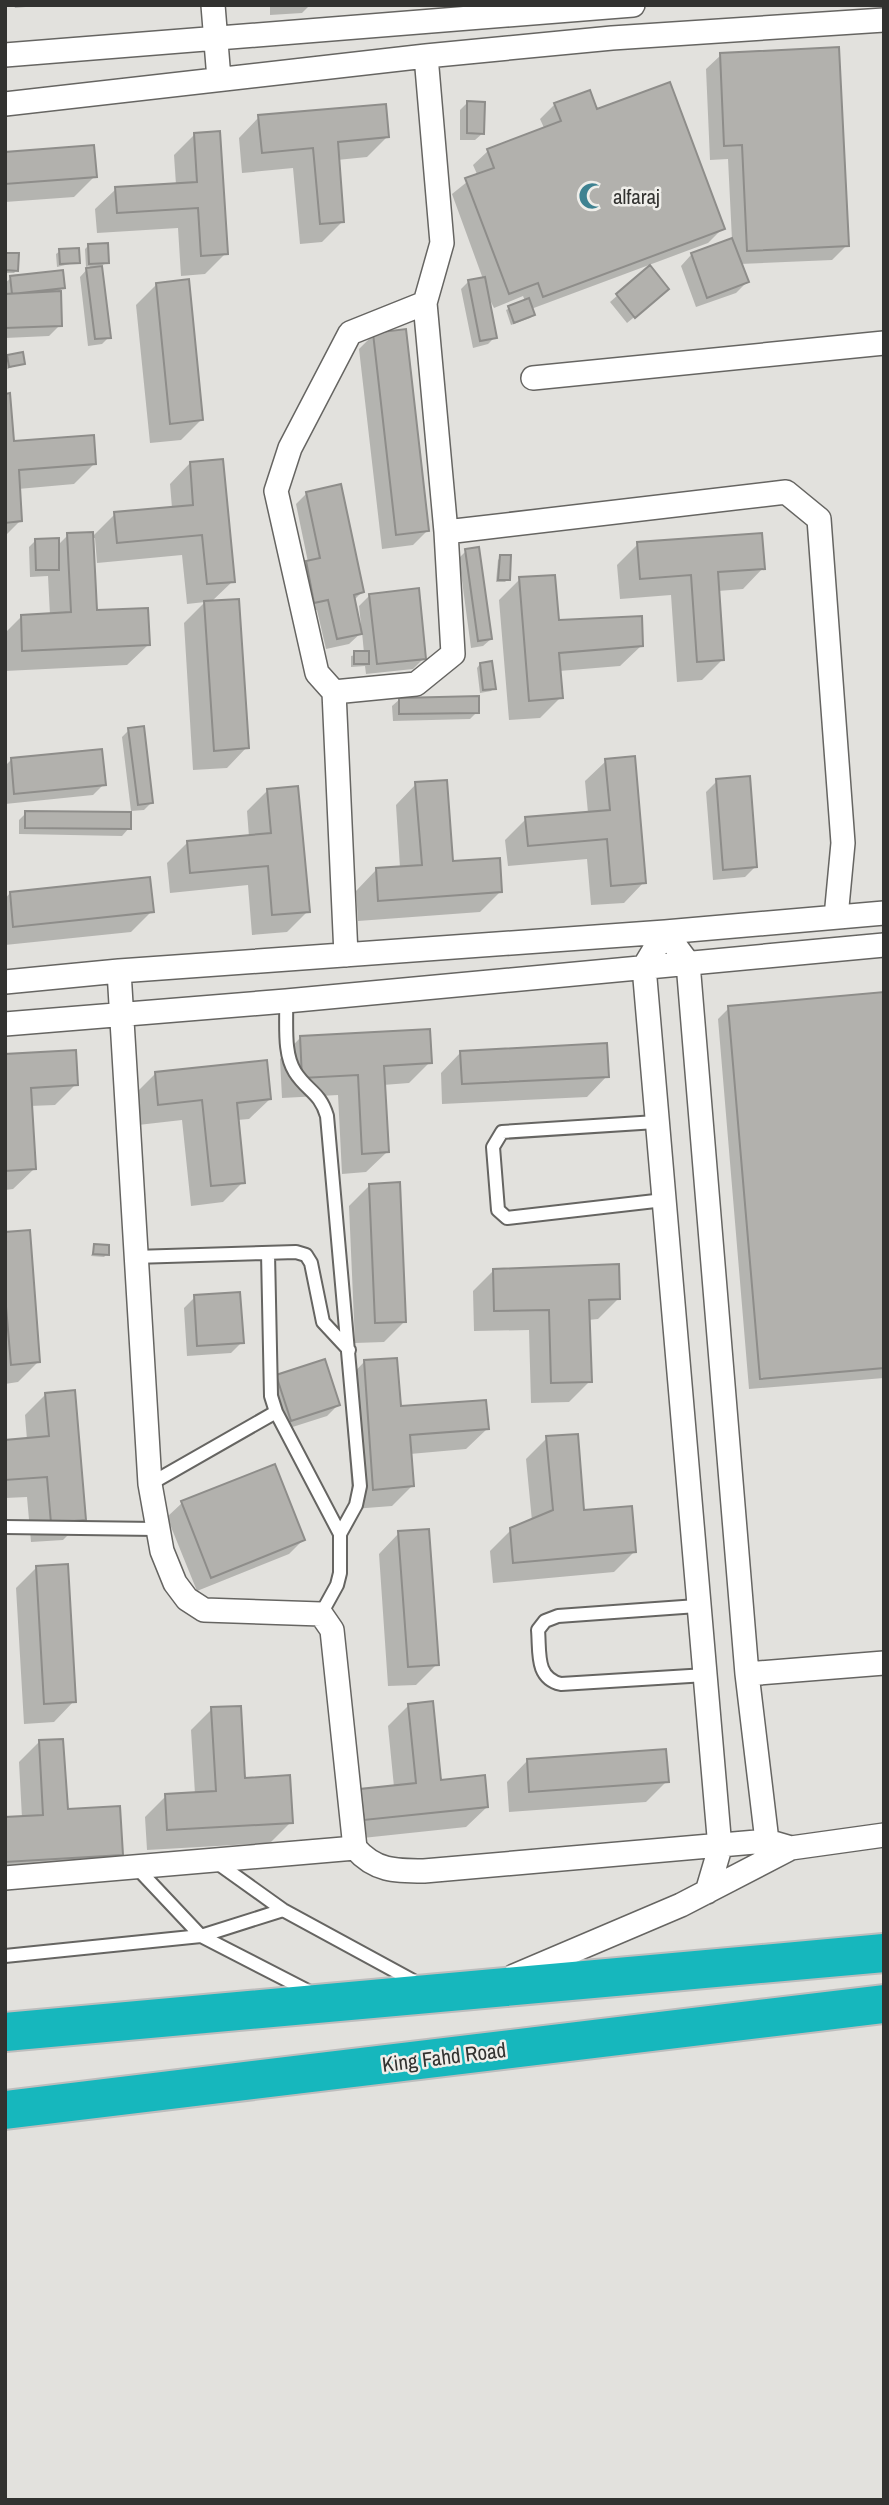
<svg xmlns="http://www.w3.org/2000/svg" width="889" height="2505" viewBox="0 0 889 2505" font-family="'Archivo Narrow',sans-serif">
<style>
.shadow{fill:#0003}
.building{fill:#b2b1ad;stroke:#8e8d8a;stroke-width:2}
.lines{fill:none;stroke-linecap:round;stroke-linejoin:round}
.lane-casing{stroke:#666562;stroke-width:16}
.street-casing{stroke:#666562;stroke-width:26}
.highway-casing{stroke:#bdbdbd;stroke-width:42}
.lane{stroke:#fff;stroke-width:12}
.street{stroke:#fff;stroke-width:23}
.highway{stroke:#16b7bd;stroke-width:38}
.labels{text-anchor:middle;dominant-baseline:central;stroke-width:5;stroke-linejoin:round;paint-order:stroke}
.poi-label{font-size:21px;fill:#323230;stroke:#efeeea;text-anchor:start}
.street-label{font-size:21px;fill:#323230;stroke:#efeeea}
</style>
<rect width="100%" height="100%" fill="#e2e1dd"/>
<path class="shadow" d="M14,5h33l-32,3z
M270,5h40l-8,8 -32,2z
M721,55l126,190 -15,15 -92,4 7,18 -11,11 -40,14 -15,-41 10,-11 41,-15 -4,-81 -18,1 -4,-91z
M467,103l16,30 -8,7h-15v-30z
M555,104l41,7 127,117 -15,15 -177,66 2,6 -3,3 -19,7 -5,-15 19,-9 -2,-5 -29,12 -8,-16 9,45 -7,7 -15,4 -12,-59 7,-7 15,-3 -31,-85 25,-20 -4,-9 15,-14 57,-21 -5,-11z
M259,117l128,20 -20,20 -30,3 6,61 -21,21 -22,2 -7,-76 -51,5 -3,-35z
M194,135l32,118 -21,21 -24,2 -3,-48 -81,5 -2,-24 21,-20 60,-4 -2,-30z
M5,154l90,22 -21,21 -69,5z
M88,246l19,17 -7,3 9,71 -7,7 -14,2 -8,-69 10,-11 -4,1 -1,-18z
M60,251l18,11 -21,5 -1,-13z
M5,255l12,15 -3,3h-9z
M650,267l10,29 -33,27 -17,-21z
M11,278l52,9 -4,5 1,33 -11,11 -44,2v-55z
M157,284l44,136 -20,20 -31,3 -14,-138z
M373,335l55,195 -15,15 -31,4 -23,-200z
M8,357l15,6 -16,6z
M5,395l7,48 82,21 -20,20 -56,5 2,32 -15,15z
M190,463l43,118 -22,21 36,145 -20,21 -34,2 -9,-147 21,-21 -18,2 -5,-49 -85,8 -2,-25h-3l3,74 53,33 -21,20 -122,6v-38l16,-16 29,-2 -2,-39 -18,1 -1,-30 7,-7 21,6 11,-11 24,2 23,-23 57,-6 -2,-24z
M307,493l55,99 -9,9 6,25 2,-1 -2,-19 11,-11 54,63 -11,11 -47,5 -1,-8 -14,1v-11l13,-3 -2,-21 -13,12 -23,5 -9,-39 -13,3 -8,-39 12,-12 -12,-58z
M638,544l125,24 -20,21 -25,2 5,68 -21,21 -25,2 -6,-87 -51,4 -3,-34z
M466,551l25,88 -8,7 -12,2 -12,-90z
M501,557l7,22 -3,3h-9l2,-22z
M520,579l37,43 84,24 -21,20 -61,5 2,26 -21,21 -31,2 -10,-120z
M480,664l14,24 -3,3 -11,2 -3,-25z
M400,699l77,13 -7,7 -77,2 -1,-15z
M129,730l23,72 -8,8 -13,1 -9,-74z
M11,760l93,24 -11,11 -88,9v-38z
M606,761l38,121 -20,21 -33,2 -4,-46 -79,7 -3,-26 21,-21 62,-6 -3,-32z
M717,781l39,85 -11,11 -32,3 -7,-88z
M416,784l35,79 50,28 -21,21 -122,9 -2,-30 20,-21 24,-2 -4,-63z
M267,791l41,120 -21,21 -35,3 -4,-50 -78,8 -3,-30 21,-21 61,-5 -2,-26z
M26,813l103,15 -7,8 -103,-2v-14z
M10,893l142,18 -21,21 -126,13v-46z
M884,994v384l-135,11 -31,-370 11,-11z
M300,1038l130,24 -21,21 -26,2 4,67 -21,20 -24,2 -4,-79 -56,3 -2,-39z
M461,1052l146,24 -20,21 -145,7 -1,-31z
M5,1056l71,28 -21,21 -25,1 4,63 -21,20 -8,1z
M156,1073l114,26 -21,20 -12,1 6,62 -20,20 -32,4 -9,-86 -44,5 -3,-31z
M370,1185l34,137 -20,20 -29,1 -6,-137z
M5,1234l33,128 -20,20 -13,2z
M95,1246l12,8 -3,3 -13,-1z
M494,1270l124,29 -20,20 -10,1 2,61 -21,21 -38,1 -2,-73 -55,1 -1,-40z
M195,1297l47,45 -11,11 -44,3 -3,-48z
M364,1362l35,46 88,21 -21,20 -56,5 2,32 -20,20 -39,3 -9,-126z
M276,1376l62,29 -11,11 -47,15 -14,-44z
M46,1394l38,125 -21,21 -32,2 -4,-45 -22,1v-56l22,-2 -2,-25z
M547,1438l36,74 51,40 -20,20 -121,11 -3,-32 21,-21 21,-9 -6,-62z
M182,1503l121,37 -14,14 -92,37 -30,-74z
M399,1533l38,131 -21,21 -28,1 -9,-132z
M37,1567l37,134 -20,21 -30,2 -8,-136z
M408,1706l31,76 48,25 -21,20 -122,13 17,-50 33,-3 -6,-61z
M212,1709l32,71 47,42 -21,21 -123,7 -2,-33 21,-21 29,-2 -4,-64z
M39,1742l27,69 56,43 -21,21 -96,6v-62l17,-1 -3,-56z
M527,1761l140,20 -21,21 -137,10 -2,-30z"/>
<path class="building" d="M839,47l10,199 -102,5 -5,-106 -18,1 -4,-93z
M670,82l55,147 -182,68 -5,-14 -29,11 -44,-116 29,-10 -7,-19 74,-28 -7,-18 36,-13 7,19z
M467,101l18,1 -1,32 -17,-1z
M386,104l3,33 -51,5 6,80 -24,2 -7,-76 -51,5 -4,-38z
M220,131l8,123 -27,2 -3,-48 -81,5 -2,-26 82,-5 -3,-49z
M94,145l3,32 -92,7v-32z
M732,238l17,44 -42,16 -16,-45z
M108,243l1,20 -20,1 -1,-20z
M79,248l1,15 -20,1 -1,-15z
M5,253h14l-1,18 -13,-1z
M650,265l19,24 -34,29 -19,-24z
M102,266l9,72 -16,1 -9,-71z
M63,270l2,18 -53,6 -2,-18z
M485,277l12,61 -17,3 -12,-61z
M189,279l14,141 -33,4 -14,-141z
M61,291l1,35 -57,2v-34z
M529,298l6,17 -21,8 -6,-17z
M406,329l23,202 -33,4 -23,-202z
M23,352l2,12 -16,3 -2,-12z
M10,393l4,48 80,-6 2,29 -77,6 3,51 -17,2v-129z
M223,459l12,123 -28,2 -5,-49 -85,8 -3,-31 79,-7 -3,-43z
M341,484l23,108 -10,3 8,39 -25,5 -9,-39 -14,3 -8,-42 14,-3 -14,-66z
M93,532l4,78 51,-2 2,37 -128,6 -1,-36 50,-3 -4,-79z
M762,533l3,36 -47,3 6,88 -27,2 -6,-87 -51,4 -3,-37z
M59,538v32h-23l-1,-31z
M479,547l13,92 -14,2 -13,-92z
M500,555h11l-1,25h-12z
M555,575l4,45 83,-4 1,30 -84,7 4,45 -34,3 -10,-124z
M419,588l7,71 -49,5 -8,-70z
M239,599l10,149 -35,3 -10,-150z
M354,651h15v13h-15z
M492,661l4,28 -13,1 -3,-27z
M479,696v17l-80,1v-16z
M144,726l9,77 -15,2 -10,-77z
M102,749l4,36 -92,9 -3,-36z
M635,756l11,127 -35,3 -4,-47 -79,7 -3,-29 85,-7 -5,-51z
M750,776l7,91 -34,3 -7,-91z
M447,780l6,81 47,-3 2,34 -124,9 -2,-33 46,-3 -7,-83z
M298,786l12,126 -38,3 -4,-49 -78,7 -3,-32 84,-8 -4,-44z
M25,811l106,1v17l-106,-1z
M150,877l4,35 -141,15 -3,-35z
M884,992v376l-124,11 -32,-373z
M430,1029l2,34 -48,3 5,86 -27,2 -4,-79 -56,3 -2,-42z
M607,1043l2,34 -147,7 -2,-33z
M76,1050l2,35 -47,3 5,81 -31,2v-117z
M267,1060l4,39 -34,4 8,80 -34,3 -9,-86 -44,5 -3,-33z
M400,1182l6,140 -31,1 -6,-139z
M30,1230l10,132 -29,3 -6,-70v-63z
M94,1244l15,1v10l-16,-1z
M619,1264l1,35 -31,1 3,82 -41,1 -2,-73 -55,1 -1,-42z
M240,1292l4,51 -47,3 -3,-51z
M397,1358l4,48 85,-6 3,29 -79,6 4,51 -41,4 -9,-130z
M325,1359l15,46 -49,16 -15,-46z
M75,1390l11,130 -35,3 -4,-46 -42,3v-40l44,-4 -4,-43z
M578,1434l6,76 48,-4 4,46 -123,11 -3,-35 43,-18 -7,-74z
M275,1464l30,76 -94,38 -30,-77z
M429,1529l10,136 -31,2 -10,-136z
M68,1564l8,138 -32,2 -8,-138z
M433,1701l8,79 44,-5 3,32 -124,13 -4,-31 56,-6 -8,-79z
M241,1706l4,72 45,-3 3,48 -126,7 -2,-36 51,-3 -5,-84z
M63,1739l5,70 52,-3 3,49 -118,7v-45l38,-2 -4,-75z
M666,1749l3,33 -140,10 -2,-33z"/>
<g class="lines">
<defs>
<path id="lane" d="M286,1001c1,23 -3,52 9,71 12,19 25,20 32,44l33,370 -4,19 -16,29v39l-3,12 -16,29
M656,1122l-154,10 -9,15 5,63 9,8 157,-18
M268,1253l3,143 5,16 64,122
M134,1257l162,-5 10,3 5,8 12,59 26,28
M150,1484l126,-72
M5,1527l151,2
M697,1606l-139,10 -13,5 -7,9c2,22 -3,48 23,54l145,-9
M216,1862l67,48 136,74
M136,1867l65,69 111,57
M5,1956l196,-20 82,-26"/>
<path id="street" d="M213,5l6,74
M5,55l628,-50
M426,56l16,187 -17,60 21,229
M5,104l421,-48 186,-18 272,-18
M533,378l351,-35
M334,692l82,-8 37,-30 -7,-122 340,-40 33,27 24,324 -7,74
M346,955l-12,-263 -17,-19 -41,-182 14,-43 60,-115 75,-30
M119,971l31,513 12,67 13,32 12,16 17,11 117,4 11,16 23,218c20,23 40,23 69,23l343,-30
M5,982l114,-11 546,-39 219,-19
M5,1024l281,-23 598,-56
M747,1674l137,-11
M5,1878l350,-30
M707,1892l13,-44 -76,-881 21,-35 23,31 59,711 20,167 24,7
M514,1976l167,-71 110,-57 93,-13"/>
<path id="highway" d="M5,2032l879,-79
M5,2110l879,-106"/>
</defs>
<use href="#lane" class="lane-casing"/>
<use href="#street" class="street-casing"/>
<use href="#highway" class="highway-casing"/>
<use href="#lane" class="lane"/>
<use href="#street" class="street"/>
<use href="#highway" class="highway"/>
</g>
<defs>
<symbol id="mosque-bare" viewBox="-9 -9 18 18"><path d="M3.5-4.9A6 6 0 1 0 3.5 4.9A5 5 0 1 1 3.5-4.9Z" fill="#3e8291" stroke="#efeeea" stroke-width="2.5" paint-order="stroke"/></symbol>
</defs>
<g fill-rule="evenodd">
<use href="#mosque-bare" x="573" y="177" width="38" height="38"/>
</g>
<g class="labels">
<g class="poi-label">
<text x="613" y="196">alfaraj</text>
</g>
<g class="street-label">
<text transform="translate(444 2057) rotate(-7)">King Fahd Road</text>
</g>
</g>
<rect width="889" height="2505" fill="none" stroke="#323230" stroke-width="14"/>
</svg>
